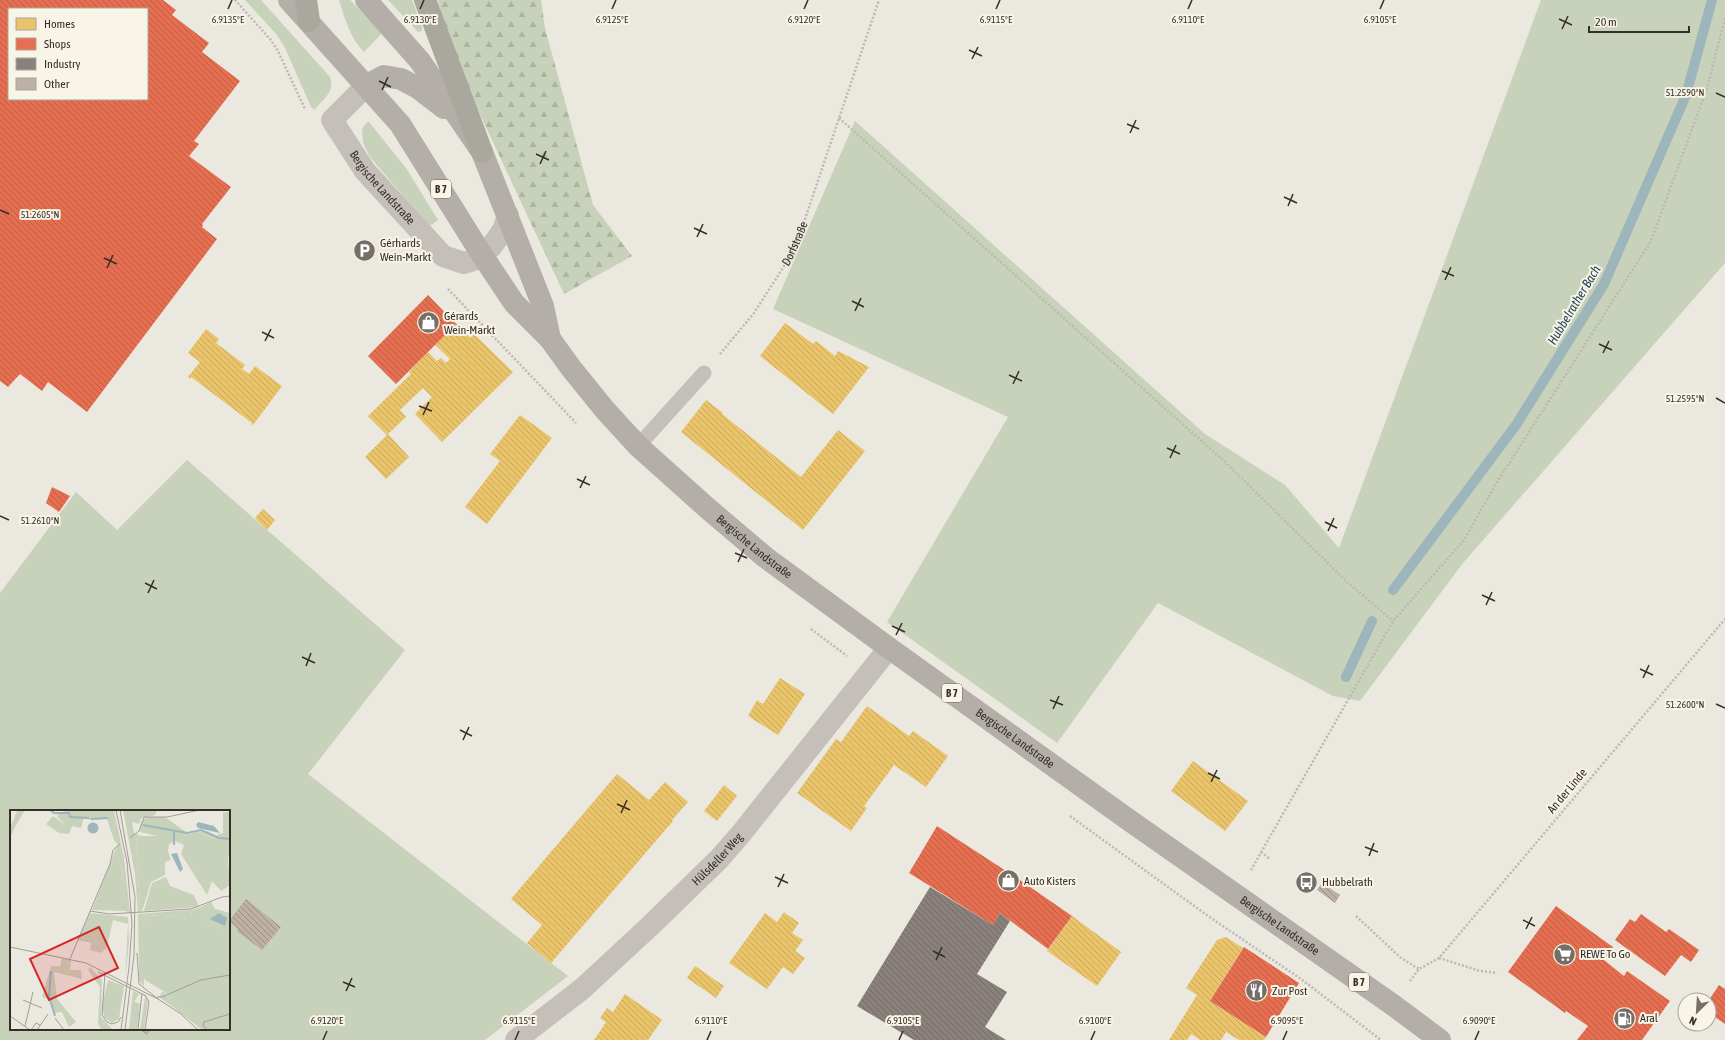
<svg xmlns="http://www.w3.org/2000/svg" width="1725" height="1040" viewBox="0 0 1725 1040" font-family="'Asap Condensed',sans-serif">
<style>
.green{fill:#c8d1ba;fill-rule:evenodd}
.forest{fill:url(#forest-firs)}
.homes{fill:url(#homes-back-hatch)}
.shops{fill:url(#shops-back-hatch);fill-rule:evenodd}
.industry{fill:url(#industry-back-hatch)}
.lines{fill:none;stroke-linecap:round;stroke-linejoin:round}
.stream{stroke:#9db6bc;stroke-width:10}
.building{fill:url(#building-back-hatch)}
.path{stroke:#bdb9b1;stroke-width:2.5;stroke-dasharray:2 2;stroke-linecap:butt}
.lane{stroke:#c4c0b9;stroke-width:15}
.street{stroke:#c4c0b9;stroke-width:22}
.primary{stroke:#b3afa8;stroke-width:22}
.highway{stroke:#aaa79f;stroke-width:22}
.ticks{fill:none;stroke:#352e27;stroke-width:1.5}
.labels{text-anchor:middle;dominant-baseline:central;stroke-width:4;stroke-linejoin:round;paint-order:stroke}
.shield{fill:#f8f4e7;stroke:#706961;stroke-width:1}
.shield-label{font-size:11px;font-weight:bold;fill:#352e27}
.street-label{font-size:12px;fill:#352e27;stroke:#f8f4e7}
.poi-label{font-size:12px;fill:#352e27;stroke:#f8f4e7;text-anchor:start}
.water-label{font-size:13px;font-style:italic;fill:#1f4554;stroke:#f8f4e7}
.inset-river{fill:none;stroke:#9db6bc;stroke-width:2}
.inset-road{fill:none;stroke:#a29e96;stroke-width:1}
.view{fill:#d62828;fill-opacity:0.15;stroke:#d62828;stroke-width:2}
.inset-edge{fill:none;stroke:#352e27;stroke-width:2}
.ticks-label{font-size:10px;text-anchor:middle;fill:#352e27;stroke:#f8f4e7;stroke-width:4;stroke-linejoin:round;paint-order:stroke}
</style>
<defs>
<pattern id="forest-firs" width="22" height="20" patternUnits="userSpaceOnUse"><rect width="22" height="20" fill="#c8d1ba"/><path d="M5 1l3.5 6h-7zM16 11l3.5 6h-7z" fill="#acb4a0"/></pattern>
<pattern id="homes-back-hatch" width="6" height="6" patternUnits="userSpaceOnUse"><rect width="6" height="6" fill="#e9c46a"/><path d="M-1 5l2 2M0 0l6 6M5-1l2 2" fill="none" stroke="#c8a95c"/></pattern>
<pattern id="shops-back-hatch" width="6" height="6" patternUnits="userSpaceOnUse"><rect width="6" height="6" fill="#e76f51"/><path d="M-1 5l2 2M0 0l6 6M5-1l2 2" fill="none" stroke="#bc5c43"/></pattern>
<pattern id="industry-back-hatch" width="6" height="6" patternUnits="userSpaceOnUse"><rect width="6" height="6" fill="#8a817c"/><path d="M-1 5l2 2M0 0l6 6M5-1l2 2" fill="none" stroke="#726a66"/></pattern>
<pattern id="building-back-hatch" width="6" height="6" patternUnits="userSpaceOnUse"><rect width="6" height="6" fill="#beb0a2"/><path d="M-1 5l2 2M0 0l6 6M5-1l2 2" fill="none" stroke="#9b9084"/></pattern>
</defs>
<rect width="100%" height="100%" fill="#ebe8e0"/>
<path class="green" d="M245,0h16l69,77c5,14 -5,21 -14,31l-2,2 -3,-3 -26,-59 -8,-13z
M339,0h11l32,33 -18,19c-14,-14 -19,-33 -25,-52z
M388,0h24l10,27v4l-4,1z
M1541,0h184v263l-262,300 -103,138 -27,-5 -175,-93 -101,140 -170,-121 121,-205 -235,-108 82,-188 350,313 80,51 54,63z
M369,122l37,46 32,52 -8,6 -2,-1 -58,-68 -7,-14 -1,-14 4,-6z
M187,460l218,190 -97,124 260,202 -83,64h-485v-447l76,-101 41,38zM11,811h218v218h-218z"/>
<path class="forest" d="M438,0h103l4,28 48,177 39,51 -68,38 -87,-186 -36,-94z"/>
<path class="homes" d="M456,323l14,15 4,-4 39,38 -71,70 -27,-28 17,-17 -9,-9 -23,22 6,7 -18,17 21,23 -23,22 -21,-22 22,-22 -19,-19 43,-42 -2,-2 19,-20 9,9 4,-3 5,5 4,-4 -15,-14z
M785,323l28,21 3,-3 19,15 3,-5 31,16 -36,47 -73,-58z
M206,329l13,10 -3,4 29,22 -3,4 7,5 6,-8 27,20 -29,39 -2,-1 1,-1 -61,-46 -1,2 -2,-2 12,-15 -12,-9z
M706,400l17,13 -1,1 79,63 37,-47 27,21 -62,79 -122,-98z
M520,415l32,23 -65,86 -22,-17 35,-46 -10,-7z
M263,509l12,11 -8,10 -12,-12z
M780,678l25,16 -27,41 -30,-19 9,-16 6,4z
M867,706l42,30 4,-5 35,25 -22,31 -32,-22 -30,41 3,2 -16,23 -54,-38 39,-54 5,3z
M1193,761l55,40 -23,30 -54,-40z
M617,774l32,26 16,-18 23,20 -16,18 1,1 -122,142 -24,-20 15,-18 -31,-26z
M724,785l13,11 -20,25 -13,-10z
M784,912l15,11 -7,10 11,7 -8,11 10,7 -12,16 -10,-7 -16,22 -38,-26 36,-50 12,9z
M1072,916l49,36 -24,34 -50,-35z
M1226,937l17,11 -33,53 56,36 -2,3h-25l-13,-8 -5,8h-21l-9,-6 -4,6h-18l28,-45 -11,-7 31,-48z
M695,966l29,20 -8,12 -29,-20z
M625,994l37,26 -14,20h-54l12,-18 -6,-4 7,-10 6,4z"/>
<path class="shops" d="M0,0h163l13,10 -4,5 37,28 -7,9 38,29 -46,60 5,3 -10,12 42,31 -29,37 1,1 -1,2 15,12 -130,173 -39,-30 -6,9 -22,-17 -12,13 -8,-6zM9,9h138v90h-138z
M428,295l28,29 -60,60 -28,-28z
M52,487l18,9 -11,16 -13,-9z
M937,826l83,54 52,36 -24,33 -48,-36 -7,12 -84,-52z
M1556,906l57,41 -9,13 20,16 3,-5 43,30 -28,39h-65l11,-14 -22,-15 -1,2 -57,-41z
M1641,914l25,18 3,-3 30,21 -8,12 -10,-7 -16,21 -50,-36 15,-21 5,3z
M1244,947l55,36 -33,54 -56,-36z
M1719,985l6,4v35l-16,-11v-13z"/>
<path class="industry" d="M930,887l63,38 7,-12 10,8 -33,53 30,18 -22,35 21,13h-92l-57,-34z"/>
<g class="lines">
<path class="stream" d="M1393,590l123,-165 88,-141 82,-189 26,-95
M1346,677l26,-56"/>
</g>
<path class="building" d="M1322,883l18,12 -5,8 -18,-13z
M246,899l35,28 -19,23 -25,-19 1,-2 -9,-8z
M140,1029h11l-4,6z"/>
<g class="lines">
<g class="path">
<path d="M235,0l35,39 8,12 27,58"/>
<path d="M839,118l385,343 123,121 46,39"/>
<path d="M448,289l128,134"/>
<path id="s1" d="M720,354l34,-41 34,-53 14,-32 77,-228"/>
<path d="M811,629l36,27"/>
<path d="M1070,816l138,100 93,63 80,61"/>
<path d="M1261,852l9,7"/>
<path d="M1251,870l142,-249 71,-81 30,-53 157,-246 56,-153 18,-69"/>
<path d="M1356,916l45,42 18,11"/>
<path d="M1439,958l41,13 17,2"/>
<path d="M1410,981l9,-12 20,-11 286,-339"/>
</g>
<path class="lane" d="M638,446l66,-73"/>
<g class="street">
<path id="s2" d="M367,85l-35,35 33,51 78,85 21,7 10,-3 17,-13 8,-11 5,-8 4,-13"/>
<path id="s3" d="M516,1040l66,-51 67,-62 70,-68 21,-24 149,-187"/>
</g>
<g class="primary">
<path id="s4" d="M289,0l111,124 82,131 32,48 36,36 21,29 34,42 33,36 68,61 59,50 124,91 237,170 267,187 47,35"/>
<path d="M366,0l54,61 62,91 61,154 7,33"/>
<path d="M367,85l17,-9 17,3 17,9 26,20"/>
</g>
<path class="highway" d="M306,0l3,21
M425,0l57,152"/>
</g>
<path class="ticks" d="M228,9l4,-9M420,9l4,-9M612,9l4,-9M804,9l4,-9M996,9l4,-9M1188,9l4,-9M1380,9l4,-9M1559,19l13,6M1562,29l6,-13M969,50l13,6M972,59l6,-12M379,81l12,6M382,90l6,-13M1716,93l9,4M1127,124l12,5M1130,133l6,-13M536,154l13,6M540,164l6,-13M1284,197l13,6M1288,206l5,-12M0,210l9,4M694,228l13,6M697,237l6,-13M104,258l13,6M107,268l6,-13M1442,271l12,5M1445,280l6,-13M852,301l12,6M855,311l6,-13M262,332l12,6M265,341l6,-12M1599,344l13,6M1603,353l6,-12M1009,375l13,6M1013,384l6,-13M1716,398l9,5M419,406l13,5M423,415l6,-13M1167,448l13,6M1170,458l6,-13M577,479l13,6M580,488l6,-12M0,516l9,4M1325,522l12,6M1328,531l6,-13M735,553l12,5M738,562l6,-13M145,583l12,6M148,593l6,-13M1482,595l13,6M1486,605l6,-13M892,626l13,6M896,635l6,-12M302,657l13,6M306,666l5,-13M1640,669l13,6M1643,678l6,-13M1050,700l13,5M1716,704l9,4M1053,709l6,-13M460,730l12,6M463,740l6,-13M1208,773l12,6M1211,782l6,-12M617,804l13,6M621,813l6,-13M1365,847l13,5M1369,856l5,-13M775,877l13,6M778,887l6,-13M1523,920l12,6M1526,929l6,-12M933,951l12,6M936,960l6,-13M343,982l12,5M346,991l6,-13M323,1040l4,-9M515,1040l4,-9M707,1040l4,-9M899,1040l4,-9M1091,1040l4,-9M1283,1040l4,-9M1475,1040l4,-9"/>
<defs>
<symbol id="parking-disc" viewBox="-11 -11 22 22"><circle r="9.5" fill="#756f68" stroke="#f8f4e7"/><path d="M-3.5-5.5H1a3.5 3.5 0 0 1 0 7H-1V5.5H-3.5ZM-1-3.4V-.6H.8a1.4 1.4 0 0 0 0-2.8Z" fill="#fff"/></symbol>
<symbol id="shop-disc" viewBox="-11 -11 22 22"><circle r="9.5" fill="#756f68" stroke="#f8f4e7"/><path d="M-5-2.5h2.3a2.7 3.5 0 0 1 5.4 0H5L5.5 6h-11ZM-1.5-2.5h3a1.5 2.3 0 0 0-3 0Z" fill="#fff"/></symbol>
<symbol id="bus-disc" viewBox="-11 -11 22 22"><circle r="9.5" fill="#756f68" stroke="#f8f4e7"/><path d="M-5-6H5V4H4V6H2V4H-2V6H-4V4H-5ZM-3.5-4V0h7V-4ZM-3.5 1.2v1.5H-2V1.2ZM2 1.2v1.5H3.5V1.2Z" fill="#fff"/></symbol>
<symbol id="supermarket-disc" viewBox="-11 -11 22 22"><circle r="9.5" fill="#756f68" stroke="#f8f4e7"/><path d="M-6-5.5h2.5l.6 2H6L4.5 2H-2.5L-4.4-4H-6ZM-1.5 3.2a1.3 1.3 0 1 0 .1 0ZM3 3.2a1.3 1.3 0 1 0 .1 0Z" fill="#fff"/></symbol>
<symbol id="restaurant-disc" viewBox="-11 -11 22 22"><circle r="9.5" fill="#756f68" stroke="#f8f4e7"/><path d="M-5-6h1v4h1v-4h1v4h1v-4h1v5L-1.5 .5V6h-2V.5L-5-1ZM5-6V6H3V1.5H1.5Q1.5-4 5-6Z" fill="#fff"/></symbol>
<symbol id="fuel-disc" viewBox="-11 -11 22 22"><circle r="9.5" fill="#756f68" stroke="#f8f4e7"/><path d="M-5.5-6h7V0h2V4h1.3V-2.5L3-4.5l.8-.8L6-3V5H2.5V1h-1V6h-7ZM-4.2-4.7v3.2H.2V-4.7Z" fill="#fff"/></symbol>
</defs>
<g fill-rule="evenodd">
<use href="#parking-disc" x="352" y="238" width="25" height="25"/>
<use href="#shop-disc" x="416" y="310" width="25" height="25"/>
<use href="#shop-disc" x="996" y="868" width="25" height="25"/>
<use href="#bus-disc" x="1294" y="870" width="25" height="25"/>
<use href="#supermarket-disc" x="1552" y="942" width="25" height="25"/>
<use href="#restaurant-disc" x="1244" y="978" width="25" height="25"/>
<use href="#fuel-disc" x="1612" y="1006" width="25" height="25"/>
</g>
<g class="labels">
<g class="shield">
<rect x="431" y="180" width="20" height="18" rx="3"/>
<rect x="942" y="684" width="20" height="18" rx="3"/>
<rect x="1349" y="973" width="20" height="18" rx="3"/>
</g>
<g class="shield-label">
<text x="441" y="189">B 7</text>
<text x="952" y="693">B 7</text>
<text x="1359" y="982">B 7</text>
</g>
<g class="street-label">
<text stroke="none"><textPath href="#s2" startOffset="134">Bergische Landstraße</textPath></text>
<text stroke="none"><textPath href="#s1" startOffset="134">Dorfstraße</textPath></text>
<text stroke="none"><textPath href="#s4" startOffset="722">Bergische Landstraße</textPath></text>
<text stroke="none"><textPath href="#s4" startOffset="1046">Bergische Landstraße</textPath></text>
<text transform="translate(1567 791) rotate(-50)">An der Linde</text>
<text stroke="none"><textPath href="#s3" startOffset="271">Hülsdeller Weg</textPath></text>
<text stroke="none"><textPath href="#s4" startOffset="1370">Bergische Landstraße</textPath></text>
</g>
<g class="poi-label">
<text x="380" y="243">Gérhards<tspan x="380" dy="14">Wein-Markt</tspan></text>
<text x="444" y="316">Gérards<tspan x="444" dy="14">Wein-Markt</tspan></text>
<text x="1024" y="881">Auto Kisters</text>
<text x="1322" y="882">Hubbelrath</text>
<text x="1580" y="954">REWE To Go</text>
<text x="1272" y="991">Zur Post</text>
<text x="1640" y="1018">Aral</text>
</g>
<g class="water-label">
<text transform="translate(1574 305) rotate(-59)">Hubbelrather Bach</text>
</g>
</g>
<g transform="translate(10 810)">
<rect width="220" height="220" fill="#ebe8e0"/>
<path d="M121,0h26l-2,5 -14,3 -2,6zM220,1v28l-10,-1 -3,-3 6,-2v-20zM50,3l24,4 -3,11 -9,-2 -3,8 -10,-1 -13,-9 7,-8 12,9 -8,-9zM136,7h19l24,17 8,-2 33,12 -2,17 2,24 -9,6 -9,-10 -5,14 -26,-41 3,-9 -9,-4 -6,3 -1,7 3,9 -6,2v13l-14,7 -9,29 -2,-3 -4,-68 5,-4h16l-17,-4 1,-9zM106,38l6,23 5,40 -35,-1zM156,67l4,9 24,9 5,12 -55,4 8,-28zM191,97l2,12 27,14v97h-24l-6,-4 -28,-23 -7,-11 -20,-12 -2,-5 1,-53 3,-7 44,3 1,-8zM80,103l38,4 1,25 -4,38 3,-56 -15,-4 -7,30 -2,-1 -2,4 -12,-3 1,-7 -14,-3zM52,148l9,2 -1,10h11l1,9 -28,-7 3,27 19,23 -7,5 -7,-15 -8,1 -6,-14 -6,-2 9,-31h9z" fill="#c8d1ba"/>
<path d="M15,0l-10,17 -5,11v-10l7,-17zM52,0h52l10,48 6,55h-3l-5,-42 -6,-23 2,-3 -4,-5 -7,-21 -16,1 -20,-4zM113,0h8l3,3 5,11 -7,-2 2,11 7,3 -5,4 4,68 2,3 -4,1 -3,-38zM197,21l13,7 10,1v5l-15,-3 -2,-4 -16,-5zM201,92l4,7 15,4v20l-27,-14 -2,-12zM182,100l-1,8 -44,-3 -3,7v65l-5,-7 -1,-66zM157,124l18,15 27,3 -22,9 -7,-1 -22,12 10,-13 1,-15zM80,157l12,13 -1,37 12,13h-11l-4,-6 2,-37 -12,-17zM98,170l16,6 -5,33 -7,4 -8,-6 -2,-12zM123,181l6,3 -5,8 6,2 -2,22 -2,4h-7zM153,181l9,12 34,27 -6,-2 -39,-30 -2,-1zM135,187l3,3 -4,30h-4z" fill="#c8d1ba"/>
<path d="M188,12l16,4 6,7 -22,-5 -2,-3zM77.5 18a5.5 5.5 0 1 1 11 0a5.5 5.5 0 1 1-11 0ZM167,43l6,16 -3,3 -9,-18zM209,103l8,5 -2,8 -15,-7z" fill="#9db6bc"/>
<path class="inset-river" d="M40,0l4,3h15l1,4 19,1M81,9l17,-1M133,15l44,8 14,-3 18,8 11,1M164,22v13M41,161l-2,25 6,20"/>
<path class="inset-road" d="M106,0l11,52 5,62 -3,43 -8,63M110,0l15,87 -1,58 -9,75M120,28l9,-7 5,-14h23l33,-7M80,101l19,3 82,-5 31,-12 8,-1M0,137l76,16 72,36 23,15 17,16M127,143l2,31 19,15M60,149l40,-95 3,-14 7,-6M88,162l48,24M95,163l-3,42 5,7 5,2 6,-2 3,-5M147,187h5l39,-17 29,-5M13,190l19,8M0,206l20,14M45,208l9,12M15,216l8,-34M128,219l4,-36M21,220l5,-7 4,2M27,220l11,-16M135,220l4,-28 -4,-7M197,220l-4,-5 1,-3 26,-8"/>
<path class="view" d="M89,117l19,41 -69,32 -19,-41z"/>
<rect width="220" height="220" class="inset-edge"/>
</g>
<g class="ticks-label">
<text x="228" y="23">6.9135°E</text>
<text x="420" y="23">6.9130°E</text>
<text x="612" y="23">6.9125°E</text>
<text x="804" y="23">6.9120°E</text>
<text x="996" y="23">6.9115°E</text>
<text x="1188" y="23">6.9110°E</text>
<text x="1380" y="23">6.9105°E</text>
<text x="1685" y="96">51.2590°N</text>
<text x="40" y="218">51.2605°N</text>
<text x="1685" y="402">51.2595°N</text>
<text x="40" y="524">51.2610°N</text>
<text x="1685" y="708">51.2600°N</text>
<text x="327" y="1024">6.9120°E</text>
<text x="519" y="1024">6.9115°E</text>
<text x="711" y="1024">6.9110°E</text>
<text x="903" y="1024">6.9105°E</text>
<text x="1095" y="1024">6.9100°E</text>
<text x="1287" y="1024">6.9095°E</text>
<text x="1479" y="1024">6.9090°E</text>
</g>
<rect x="8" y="8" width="140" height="92" fill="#f8f4e7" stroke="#aaa59a"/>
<rect x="16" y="18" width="20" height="12" fill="#e9c46a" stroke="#aaa59a"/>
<text x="44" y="28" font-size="12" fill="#352e27">Homes</text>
<rect x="16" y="38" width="20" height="12" fill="#e76f51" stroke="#aaa59a"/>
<text x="44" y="48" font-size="12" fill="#352e27">Shops</text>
<rect x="16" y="58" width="20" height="12" fill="#8a817c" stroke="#aaa59a"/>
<text x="44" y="68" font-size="12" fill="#352e27">Industry</text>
<rect x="16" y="78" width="20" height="12" fill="#beb0a2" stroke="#aaa59a"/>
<text x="44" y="88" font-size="12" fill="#352e27">Other</text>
<g transform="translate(1697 1012) rotate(205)"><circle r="19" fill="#f8f4e7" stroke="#aaa59a"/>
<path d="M0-3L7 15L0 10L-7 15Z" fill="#756f68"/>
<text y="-6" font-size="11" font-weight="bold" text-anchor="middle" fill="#352e27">N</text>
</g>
<path d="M1589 26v6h100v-6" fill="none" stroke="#352e27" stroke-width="2"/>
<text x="1595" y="26" font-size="12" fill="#352e27" stroke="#f8f4e7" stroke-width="3" paint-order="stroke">20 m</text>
</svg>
